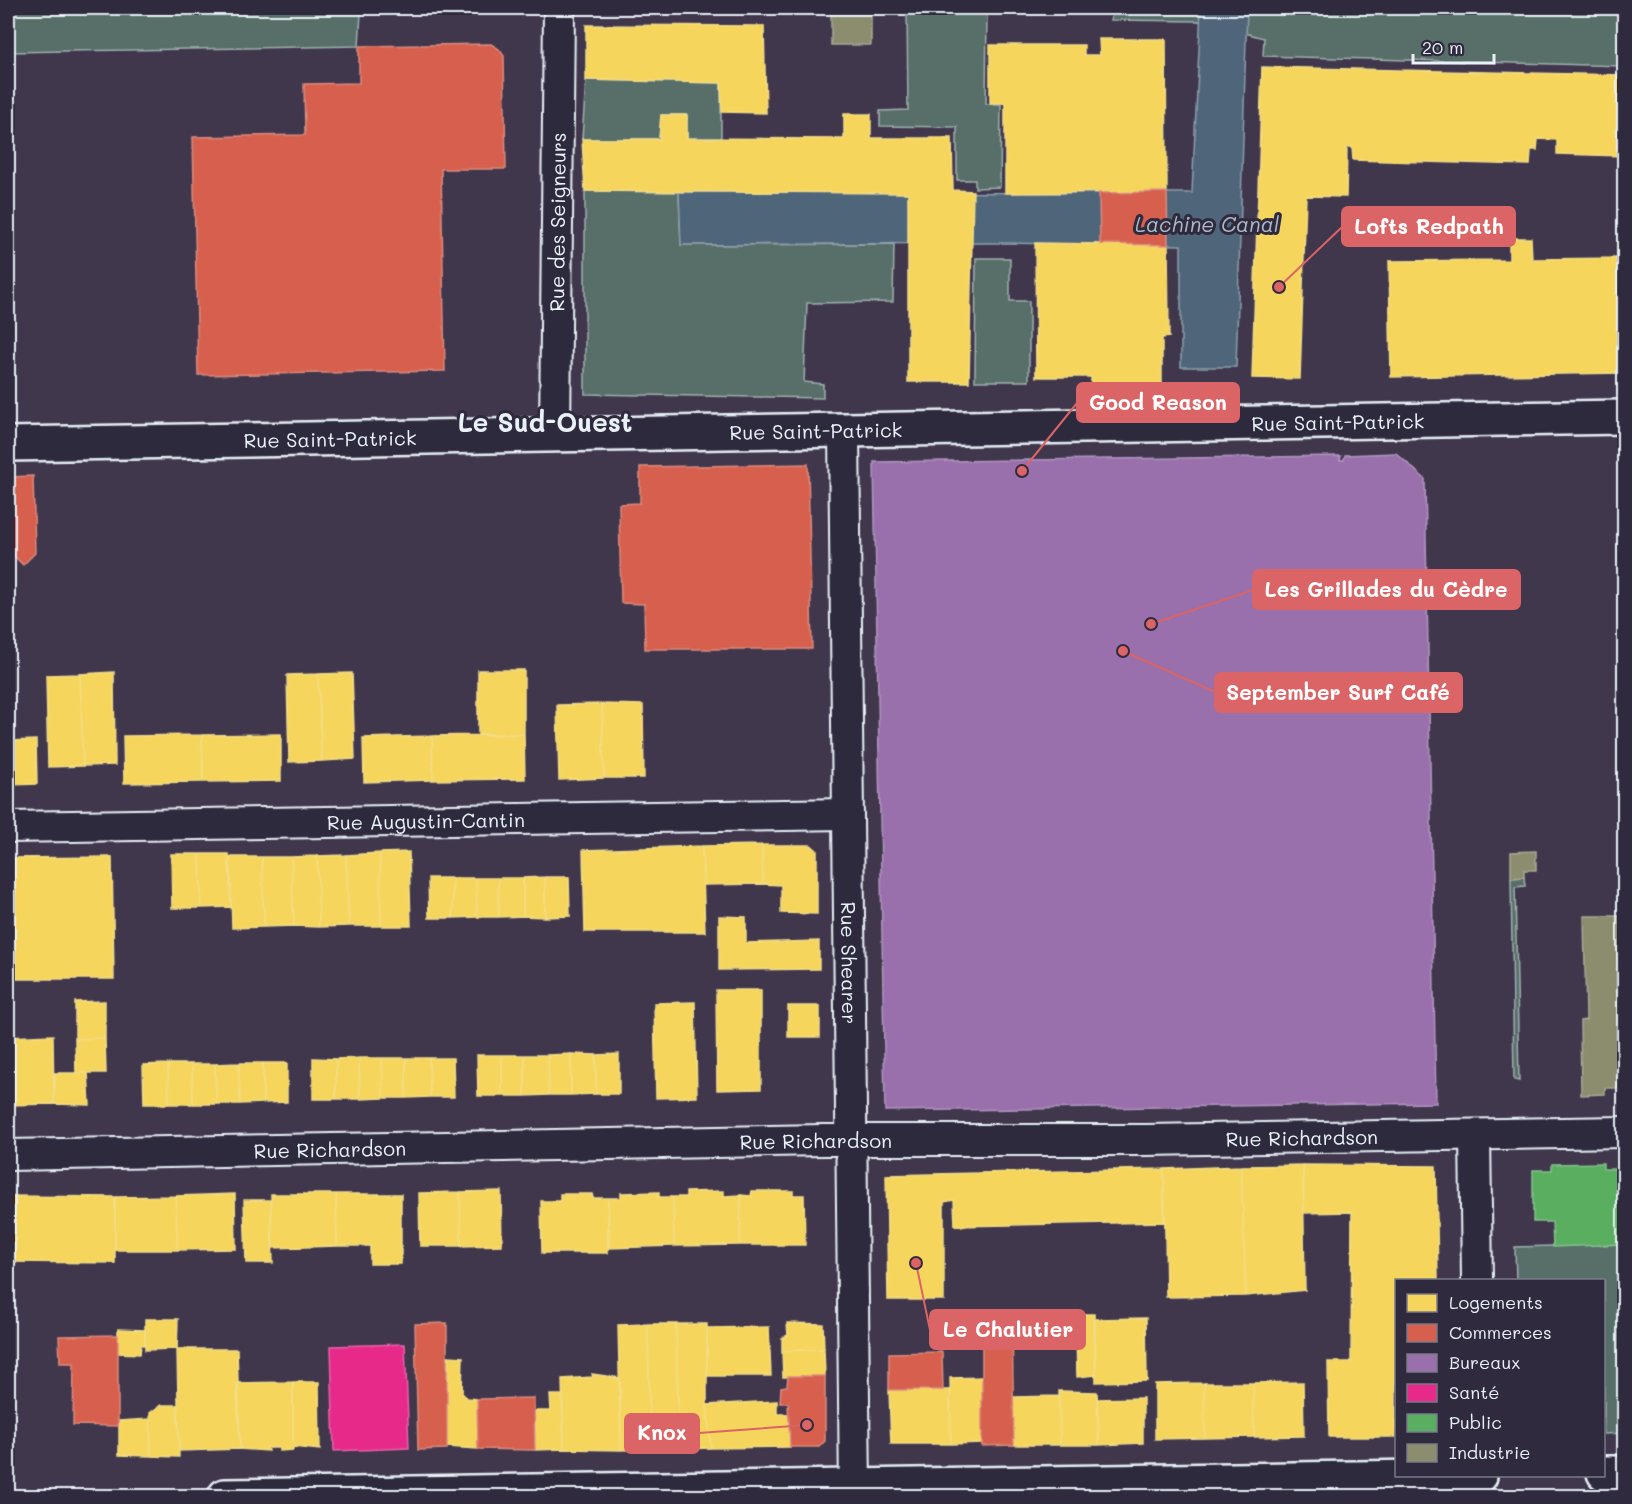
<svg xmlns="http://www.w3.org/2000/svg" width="1632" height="1504" viewBox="0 0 1632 1504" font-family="Mali,sans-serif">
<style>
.green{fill:#586e68;stroke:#a0b0b0;stroke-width:1.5}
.water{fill:#4f667a;stroke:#8c9eac;stroke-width:1.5}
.homes{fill:#f6d55c;stroke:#f2dd8b;stroke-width:1.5}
.shops{fill:#d6604d;stroke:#db8c80;stroke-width:1.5}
.offices{fill:#9970ab;stroke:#b197c2;stroke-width:1.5}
.health{fill:#e7298a;stroke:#e765ab;stroke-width:1.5}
.public{fill:#5aae61;stroke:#85c28e;stroke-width:1.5}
.industry{fill:#8c8c6e;stroke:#a8aa97;stroke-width:1.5}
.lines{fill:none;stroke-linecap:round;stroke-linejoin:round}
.minor-casing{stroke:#e8f1f8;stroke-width:34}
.tertiary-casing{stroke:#e8f1f8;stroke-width:38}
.secondary-casing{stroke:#e8f1f8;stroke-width:38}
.minor{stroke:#2f2a3d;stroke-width:30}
.tertiary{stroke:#2f2a3d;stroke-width:33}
.secondary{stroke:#2f2a3d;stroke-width:33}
.labels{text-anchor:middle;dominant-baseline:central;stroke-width:6;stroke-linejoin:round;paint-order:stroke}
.street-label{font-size:20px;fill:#e8f1f8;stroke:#2f2a3d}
.water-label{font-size:21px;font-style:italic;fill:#abb9c6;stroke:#2f2a3d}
.district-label{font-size:26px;font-weight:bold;fill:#e8f1f8;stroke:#2f2a3d}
.leader{fill:none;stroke:#db6466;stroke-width:2}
.callout-dot{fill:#db6466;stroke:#2f2a3d;stroke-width:2}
.callout{fill:#db6466;stroke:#db6466;stroke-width:2}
.callout-label{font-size:21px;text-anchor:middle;font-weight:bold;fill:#fff}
</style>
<rect width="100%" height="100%" fill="#40374c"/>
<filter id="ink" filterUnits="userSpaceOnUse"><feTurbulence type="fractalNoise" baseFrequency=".0167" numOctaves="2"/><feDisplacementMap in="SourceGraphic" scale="12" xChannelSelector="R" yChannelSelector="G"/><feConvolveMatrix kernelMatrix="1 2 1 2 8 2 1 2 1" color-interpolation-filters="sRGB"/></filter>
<g filter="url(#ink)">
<path class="green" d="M8,8h523v2l-170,3 -2,33 -351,6z
M907,8h80l-1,96h15l-1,83 -25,1v-8h-18v-53l-77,-1v-15l28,-1z
M1113,8h511v58l-361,-10 1,-18 -66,-17 -87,-1z
M586,80l135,3v55h-34v-23h-26l-2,24h-77z
M585,191l94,1 2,53 213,-1 -1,58 -86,1 -3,79 19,2v14l-238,-4z
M976,258h34v43h19v80h-54z
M1524,877l1,9 -10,1 4,194 -5,-1 -3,-202z
M1624,1244v189l-20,1v-154h-88l-1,-33z"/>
<path class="water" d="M1201,8h46l-11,359h-55v-122l-189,-2 -311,2 -2,-53 513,1z"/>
<path class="homes" d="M586,25l178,1 2,87 -44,-1 -1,-29 -135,-3z
M1099,39h67l1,153 -162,1v-90h-15v-58h94v10h16z
M1262,67l362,8v81l-67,-2v-14l-19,-1 -1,11h-6l-1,15 -177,-5 -1,-13h-5l-1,50 -40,-1 -6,183 -48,-1z
M844,114h27v24h81l1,52 20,1 -4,191h-61v-189l-323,-2 -3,-52h77l2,-24h26v23l157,1z
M1509,238h22l1,21 92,-1v115l-233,4 -2,-116 120,-1z
M1035,243l133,2 1,92 -7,1v48h-71v-9h-55z
M478,670h46v64h-46z
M114,672l1,93 -32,1 -3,-92z
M352,673l3,86 -33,2 -4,-87z
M80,674l3,92 -35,1 -2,-92z
M318,674l4,87 -33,1 -2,-87z
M602,704l2,74 -45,2 -2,-75z
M602,704l41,1 1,73h-40z
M281,734v47l-78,1 -1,-47z
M524,734l1,45 -92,1 -1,-44z
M202,735l1,47 -79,1 -1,-47z
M432,736l1,44 -69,2 -1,-44z
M36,740l1,44 -29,1v-44z
M762,845l1,39 -60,1 -1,-39z
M762,845h49l6,5v64l-36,-1v-28l-18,-1z
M702,846l3,86h-120l-2,-82z
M409,852l2,74h-30l-1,-73z
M380,853l1,73h-32l-3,-71z
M171,854h29l1,54h-29z
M200,854h29l2,53 -30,1z
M346,855l3,71 -30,1 -2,-71z
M317,856l2,71 -25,-1 -3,-69z
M112,857l2,122h-106v-121z
M230,857h32l2,70 -32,1z
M262,857h29l3,69 -30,1z
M545,877v40l-22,-1v-38z
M545,877h24l1,39 -25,1z
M428,878h24l1,40h-24z
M452,878h24l1,39 -24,1z
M476,878h22l1,39h-22z
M498,878h25v38l-24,1z
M719,916l27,1v26l73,-2v28l-100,1z
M716,990h45v99l-44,1z
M105,1001v37l-30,1v-37z
M695,1002l2,95 -41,1 -2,-95z
M788,1006h32v31h-32z
M53,1035l1,69 -46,1v-68z
M105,1038l1,35h-30l-1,-34z
M571,1054v41h-22l-1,-40z
M571,1054l25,1v39l-25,1z
M619,1054v40h-23v-39z
M477,1055h25v41h-24z
M502,1055h23v41h-23z
M525,1055h23l1,40 -24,1z
M313,1058l23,1v40h-23z
M359,1058h23l1,40 -23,1z
M359,1058l1,41h-24v-40z
M382,1058h24v40h-23z
M406,1058h23l1,39 -24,1z
M429,1058h24l1,39h-24z
M239,1063h24v40l-23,1z
M239,1063l1,41h-24l-1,-40z
M263,1063h24v39l-24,1z
M168,1064h24l1,40h-24z
M168,1064l1,40h-25l-1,-39z
M192,1064h23l1,40h-23z
M55,1073h33l2,32 -36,-1z
M1303,1165l2,125 -59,6 -5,-130z
M1303,1165l133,1 2,114h-42v157h-67l-1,-75h23l1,-150 -48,1z
M1241,1166l5,130 -80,1 -2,-128z
M1164,1169v53l-209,4 -1,-26 -10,2v98h-56l-2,-125z
M501,1191l1,54 -41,1 -1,-54z
M724,1191v5l17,-1 -1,50 -66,1 -1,-49h13v-5z
M752,1191h41v4h11l1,50h-65l1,-50 10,1z
M460,1192l1,54h-41l-1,-53z
M659,1192v5h14l1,49 -65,2 -1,-50h13v-5z
M235,1194l1,55 -59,1 -1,-54z
M271,1194h65l1,52 -65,2z
M336,1194h65v70h-31v-18h-33z
M560,1194h32l1,4h15v55h-66l-1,-52h19z
M8,1196l107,1v66l-107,-1z
M176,1196l1,54h-62v-53z
M244,1200h27l2,63h-27z
M1060,1314h34l2,61 -19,2 -1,-45h-16z
M1146,1318l1,63 -51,1 -1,-63z
M145,1319h33l-1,30 -32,1z
M787,1323l36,1 1,25 -42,2v-13l6,-3z
M648,1324h28l3,125h-29z
M648,1324l2,125 -29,1 -3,-125z
M676,1324h31v81l4,43 -32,1z
M769,1327l2,49h-64v-48z
M118,1329l27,1v15h-4l-1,9 -22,-1z
M177,1349h60l3,100 -61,2z
M824,1349l1,27 -42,1 -1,-26z
M448,1356l15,1 -1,36 5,5 10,1 1,50 -31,-2z
M592,1374l28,4 1,72 -57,-1 -2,-70 31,-2z
M983,1377v66l-32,1 -1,-66z
M293,1382h26l1,68 -27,-3z
M293,1382v68l-14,1v-3h-12l1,3 -28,-2 -3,-66z
M1303,1382l1,54 -50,1 -1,-54z
M1204,1383h49l1,54 -49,1z
M1204,1383l1,55 -50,1v-55z
M889,1390h61l1,54h-60z
M1059,1391l38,1 2,53h-39z
M550,1395h12l2,54 -29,1v-39h16z
M1059,1396l1,49h-46l-1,-48z
M1143,1398v45l-44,2 -2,-46z
M777,1401v13h11l2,33 -79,1 -4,-43z
M161,1405h17l1,52 -28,-1 -1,-43z
M150,1419l1,37 -32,-1v-34z"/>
<path class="shops" d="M491,44l8,5 5,7 2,113h-65l4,202 -247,4 -5,-238 112,-2 -1,-51 55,-1v-37z
M1167,192l1,53 -68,-1 -1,-51z
M808,464l4,185h-167l-1,-45 -23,-1 -2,-99 21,-1v-36z
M33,476l2,77 -12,12 -11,-11 -4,5v-82z
M982,1316l11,1v4h19l2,124 -32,1z
M447,1323v126l-29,1 -3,-126z
M118,1335v91l-45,-1 1,-62h-14l-1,-27z
M942,1352l1,38h-54v-37z
M788,1376h37v65l-6,6h-29l-2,-44h-8l1,-16 6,-1z
M534,1398l1,52 -57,-1 -1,-50z"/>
<path class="offices" d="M1396,453l29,26 11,624 -551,8 -11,-649 467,-6 -1,4h4l1,-5z"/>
<path class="health" d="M405,1344l4,104 -75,3 -3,-105z"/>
<path class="public" d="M1603,1163v6h21v75l-71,3 -1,-25h-19v-52h19v-6z"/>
<path class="industry" d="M831,8h40v37h-40z
M1536,851v19h-12v7l-13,1v-26z
M1584,916h40v172h-19v6l-24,1 -1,-74 6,-1z"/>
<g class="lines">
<defs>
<g id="minor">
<path id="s1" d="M844,431l11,1065"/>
<path id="s2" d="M555,435l4,-427"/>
<path id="s3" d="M8,827l838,-13"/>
<path d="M1475,1135l2,145"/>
<path id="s4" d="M8,1155l815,-15h323l478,-8"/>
</g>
<path id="tertiary" d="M1604,1473h20
M225,1496l1255,-20"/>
<g id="secondary">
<path id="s5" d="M8,444l1616,-27"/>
</g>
</defs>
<use href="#minor" class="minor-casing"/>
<use href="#tertiary" class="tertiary-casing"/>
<use href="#secondary" class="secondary-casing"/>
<use href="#minor" class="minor"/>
<use href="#tertiary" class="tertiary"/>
<use href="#secondary" class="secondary"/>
</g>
</g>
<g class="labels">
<g class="street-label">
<text stroke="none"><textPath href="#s2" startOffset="213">Rue des Seigneurs</textPath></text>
<text stroke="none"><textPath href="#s5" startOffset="1330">Rue Saint-Patrick</textPath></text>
<text stroke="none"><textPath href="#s5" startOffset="808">Rue Saint-Patrick</textPath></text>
<text stroke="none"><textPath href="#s5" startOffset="322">Rue Saint-Patrick</textPath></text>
<text stroke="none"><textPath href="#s3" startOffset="418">Rue Augustin-Cantin</textPath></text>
<text stroke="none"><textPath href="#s1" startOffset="532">Rue Shearer</textPath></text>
<text stroke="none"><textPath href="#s4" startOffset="1294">Rue Richardson</textPath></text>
<text stroke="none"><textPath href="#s4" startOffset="808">Rue Richardson</textPath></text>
<text stroke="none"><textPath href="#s4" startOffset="322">Rue Richardson</textPath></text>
</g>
<g class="water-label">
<text x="1207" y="223">Lachine Canal</text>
</g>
<g class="district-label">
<text x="545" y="422">Le Sud-Ouest</text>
</g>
</g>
<path class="leader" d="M1279 287L1342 227M1022 471L1077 403M1151 624L1253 590M1123 651L1215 692M916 1263L930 1330M807 1425L699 1433"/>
<g class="callout-dot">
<circle cx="1279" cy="287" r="6"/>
<circle cx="1022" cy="471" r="6"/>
<circle cx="1151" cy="624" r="6"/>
<circle cx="1123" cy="651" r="6"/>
<circle cx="916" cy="1263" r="6"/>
<circle cx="807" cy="1425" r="6"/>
</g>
<g class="callout">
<rect x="1342" y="207" width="173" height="39" rx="6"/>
<rect x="1077" y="383" width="162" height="39" rx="6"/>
<rect x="1253" y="570" width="267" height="39" rx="6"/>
<rect x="1215" y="673" width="247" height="39" rx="6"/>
<rect x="930" y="1310" width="155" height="39" rx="6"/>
<rect x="625" y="1414" width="74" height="39" rx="6"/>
</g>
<g class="callout-label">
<text x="1429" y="234">Lofts Redpath</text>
<text x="1158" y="410">Good Reason</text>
<text x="1386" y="597">Les Grillades du Cèdre</text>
<text x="1338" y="700">September Surf Café</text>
<text x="1008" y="1337">Le Chalutier</text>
<text x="662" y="1440">Knox</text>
</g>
<rect width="1632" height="1504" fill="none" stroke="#2f2a3d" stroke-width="30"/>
<rect x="15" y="15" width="1602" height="1474" fill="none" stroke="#e8f1f8" stroke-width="2" filter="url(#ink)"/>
<rect x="1395" y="1279" width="210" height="198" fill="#2f2a3d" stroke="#797a88" stroke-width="1.5"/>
<rect x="1407" y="1294" width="30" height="18" fill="#f6d55c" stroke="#797a88" stroke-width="1.5"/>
<text x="1449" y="1309" font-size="18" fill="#e8f1f8">Logements</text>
<rect x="1407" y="1324" width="30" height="18" fill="#d6604d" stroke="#797a88" stroke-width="1.5"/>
<text x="1449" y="1339" font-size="18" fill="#e8f1f8">Commerces</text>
<rect x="1407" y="1354" width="30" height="18" fill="#9970ab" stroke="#797a88" stroke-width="1.5"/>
<text x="1449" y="1369" font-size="18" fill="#e8f1f8">Bureaux</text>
<rect x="1407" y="1384" width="30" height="18" fill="#e7298a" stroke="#797a88" stroke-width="1.5"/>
<text x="1449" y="1399" font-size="18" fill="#e8f1f8">Santé</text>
<rect x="1407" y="1414" width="30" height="18" fill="#5aae61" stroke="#797a88" stroke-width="1.5"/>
<text x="1449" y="1429" font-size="18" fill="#e8f1f8">Public</text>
<rect x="1407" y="1444" width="30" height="18" fill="#8c8c6e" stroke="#797a88" stroke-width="1.5"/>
<text x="1449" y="1459" font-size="18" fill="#e8f1f8">Industrie</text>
<path d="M1413 54v9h81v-9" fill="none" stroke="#e8f1f8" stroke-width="3"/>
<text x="1422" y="54" font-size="18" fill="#e8f1f8" stroke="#2f2a3d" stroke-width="4.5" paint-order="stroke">20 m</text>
</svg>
